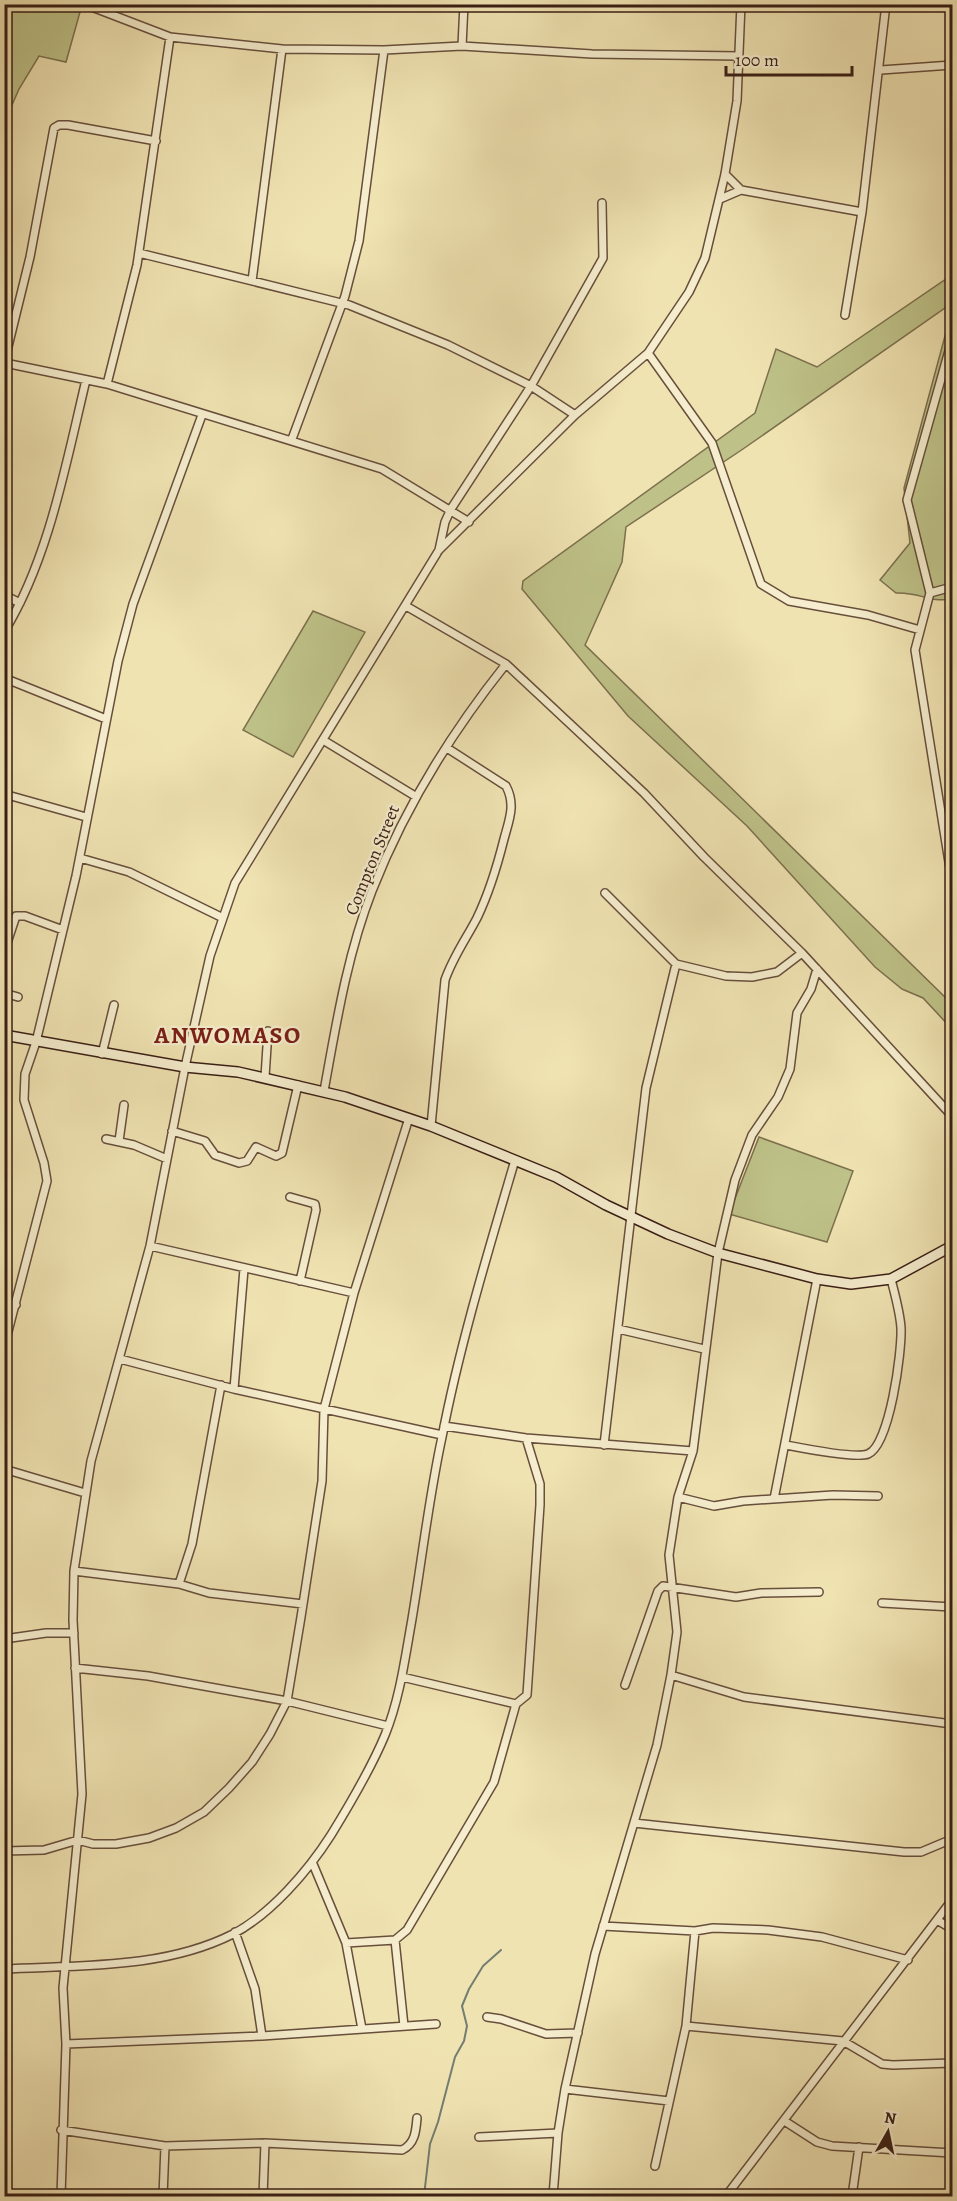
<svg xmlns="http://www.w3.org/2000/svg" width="957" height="2201" viewBox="0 0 957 2201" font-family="Alegreya,serif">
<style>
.green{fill:#bec288;stroke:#7c704e;stroke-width:1.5}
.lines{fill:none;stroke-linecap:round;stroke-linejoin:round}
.stream{stroke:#737e72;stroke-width:2}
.street-casing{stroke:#674f3c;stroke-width:10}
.secondary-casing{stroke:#391e15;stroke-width:12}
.street{stroke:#f5edcd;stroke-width:7}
.secondary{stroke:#f5edcd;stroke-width:9}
.labels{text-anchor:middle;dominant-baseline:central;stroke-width:4.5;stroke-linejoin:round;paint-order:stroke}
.street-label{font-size:18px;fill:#391e15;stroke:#f5edcd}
.district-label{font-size:24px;font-weight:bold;letter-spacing:1.5px;fill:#7a1f14;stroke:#f5edcd}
</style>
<rect width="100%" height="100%" fill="#f0e3b2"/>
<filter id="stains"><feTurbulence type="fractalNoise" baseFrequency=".00333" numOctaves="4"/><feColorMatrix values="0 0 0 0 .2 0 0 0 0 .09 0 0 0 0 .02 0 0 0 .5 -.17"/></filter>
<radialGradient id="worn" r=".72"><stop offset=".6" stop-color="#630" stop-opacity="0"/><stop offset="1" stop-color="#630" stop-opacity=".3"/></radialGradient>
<path class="green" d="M5,4l56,1 19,7 -14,50 -27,-6 -20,33 -14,32z
M952,275v28l-209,146 -117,78 -4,35 -37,83 362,354 5,1v29l-29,-31 -21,-9 -27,-22 -128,-141 -119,-110 -106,-127 1,-8 232,-168 21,-64 41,18z
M952,310v289c-24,4 -31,-7 -56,-6l-16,-13 30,-37 -6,-55z
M313,611l52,21 -72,125 -50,-27z
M759,1137l94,34 -26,71 -98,-28z"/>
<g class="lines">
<path class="stream" d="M424,2196l6,-52 8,-22 17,-65 9,-16 3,-15 -5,-20 7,-17 14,-23 18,-16"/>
<defs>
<path id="street" d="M84,4l86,33 112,12 102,1 78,-4 130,8 147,2
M462,46l2,-42
M881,70l71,-5
M725,174l16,16
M720,199l21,-9 121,22
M139,253l210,52 99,40 83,41 44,29
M252,281l30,-232
M845,315l17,-103 24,-208
M952,340l-45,160 23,93 -15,57 37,231
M648,353l64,90 49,141 28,17 79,14 52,15
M4,363l26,-106 24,-129 5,-3h9l88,16
M5,363l102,21 275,85 87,53
M107,384l30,-119 33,-228
M292,439l53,-143 14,-55 25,-191
M439,550l6,-28 6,-13 80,-123 72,-128 -1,-55
M930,593l22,-6
M4,595l16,8
M406,606l100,58 138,129 60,64 98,96 150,163
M4,632c45,-73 62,-169 82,-252
M4,678l102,41
M323,740l92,56
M4,794l82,23
M80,858l49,14 92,45
M605,893l71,71 50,12 26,1 25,-5 25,-19
M4,952l12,-36h9l38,14
M4,993l14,4
M102,1054l12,-49
M265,1077l3,-46
M324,1091c12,-66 23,-136 48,-200 32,-82 79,-158 134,-227
M431,1126l14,-146c8,-23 21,-41 32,-62 12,-25 20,-51 27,-79 5,-19 12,-34 2,-53l-59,-38
M172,1131l33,10 10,14 24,8 8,-2 9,-14 20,9 6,-3 16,-68
M106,1139l28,6 33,14
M119,1141l5,-36
M290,1197l25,7 1,6 -16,71
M150,1246l204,47
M4,1301l12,4
M618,1329l86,20
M4,1347l43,-166 -3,-18 -20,-63 1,-26 11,-32 40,-166 42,-215 15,-57 69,-189
M120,1359l114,30 208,46
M234,1389l10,-120
M444,1426l82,12 167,13
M604,1445l42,-357 30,-124
M786,1445c16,3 69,14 82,9 22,-9 34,-103 33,-126 -1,-16 -6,-33 -10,-49
M4,1469l81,24
M951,1496h1
M678,1497l36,9 29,-5 90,-6 45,1
M774,1499l43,-220
M74,1571l105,13 30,9 94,11
M179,1584l13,-40 29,-159
M882,1603l70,4
M4,1639l42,-6h28
M75,1668l73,8 139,25 101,25
M671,1675l73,22 208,27
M402,1677l114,27
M625,1685l33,-94 5,-5 73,11 25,-4 58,-1
M634,1823l270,29h17l31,-13
M4,1851l40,-1 34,-10 15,4h23l33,-6 27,-10 28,-16 25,-24 23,-26 18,-28 17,-33 14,-84 21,-136 2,-72 30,-116 55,-175
M313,1864l33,79 16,86
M937,1920l15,9
M603,1926l92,5 18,-3 55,2 54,7 86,23
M235,1932l20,57 7,47
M395,1940l9,86
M346,1943l49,-3 12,-10 87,-148 22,-78 11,-9 13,-190v-21l-14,-46
M4,1969c76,-4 160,0 229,-35 38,-20 75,-63 98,-99 19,-31 40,-66 54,-100 15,-37 20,-77 27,-116 10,-60 17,-122 30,-182 18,-93 46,-185 73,-277
M487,2017l14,2 45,15 32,-1
M686,2026l157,15 39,23 11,1 59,-2
M66,2044l196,-8 174,-12
M565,2089l104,12
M786,2122l31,20 15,4 120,7
M61,2130l104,16 100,-3 137,7c13,-6 14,-19 15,-32
M479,2137l79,-4
M655,2166l31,-140 9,-95
M61,2196l5,-152 -3,-56 19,-194 -9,-174 1,-49 17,-110 59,-215 35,-179 25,-111 25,-73 204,-333 136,-135 73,-62 41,-61 16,-34 20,-84 12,-73 4,-97
M163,2196l2,-50
M263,2196l2,-53
M553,2196l5,-63 7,-44 30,-135 62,-209 14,-70 6,-43 -8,-77 9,-58 15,-46 25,-198 17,-73 17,-45 26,-38 12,-28 7,-56 14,-24 6,-20
M726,2196l226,-296
M852,2196l7,-49"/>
<path id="secondary" d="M4,1035l181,32 53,5 107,25 86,29 125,51 50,28 62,29 50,19 99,26 34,5 40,-5 61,-33"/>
</defs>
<use href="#street" class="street-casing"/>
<use href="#secondary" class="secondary-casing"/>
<use href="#street" class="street"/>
<use href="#secondary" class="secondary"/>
</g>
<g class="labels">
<g class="street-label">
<text transform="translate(372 860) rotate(-68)">Compton Street</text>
</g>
<g class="district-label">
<text x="228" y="1035">ANWOMASO</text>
</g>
</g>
<rect width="957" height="2201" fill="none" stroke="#f0e3b2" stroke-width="24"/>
<rect x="6" y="6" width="945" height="2189" fill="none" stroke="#391e15" stroke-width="3"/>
<rect x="12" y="12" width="933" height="2177" fill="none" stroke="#391e15" stroke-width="1.5"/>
<g transform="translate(888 2132) rotate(9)" stroke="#f5edcd" stroke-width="4.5" paint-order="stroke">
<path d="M0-4.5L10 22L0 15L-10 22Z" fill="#391e15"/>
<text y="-9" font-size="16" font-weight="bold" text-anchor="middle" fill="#391e15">N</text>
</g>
<path d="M726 66v9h126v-9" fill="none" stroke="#391e15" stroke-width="3"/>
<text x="735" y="66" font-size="18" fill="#391e15" stroke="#f5edcd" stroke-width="4.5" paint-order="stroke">100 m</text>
<rect width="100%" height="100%" filter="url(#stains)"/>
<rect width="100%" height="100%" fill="url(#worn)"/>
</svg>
